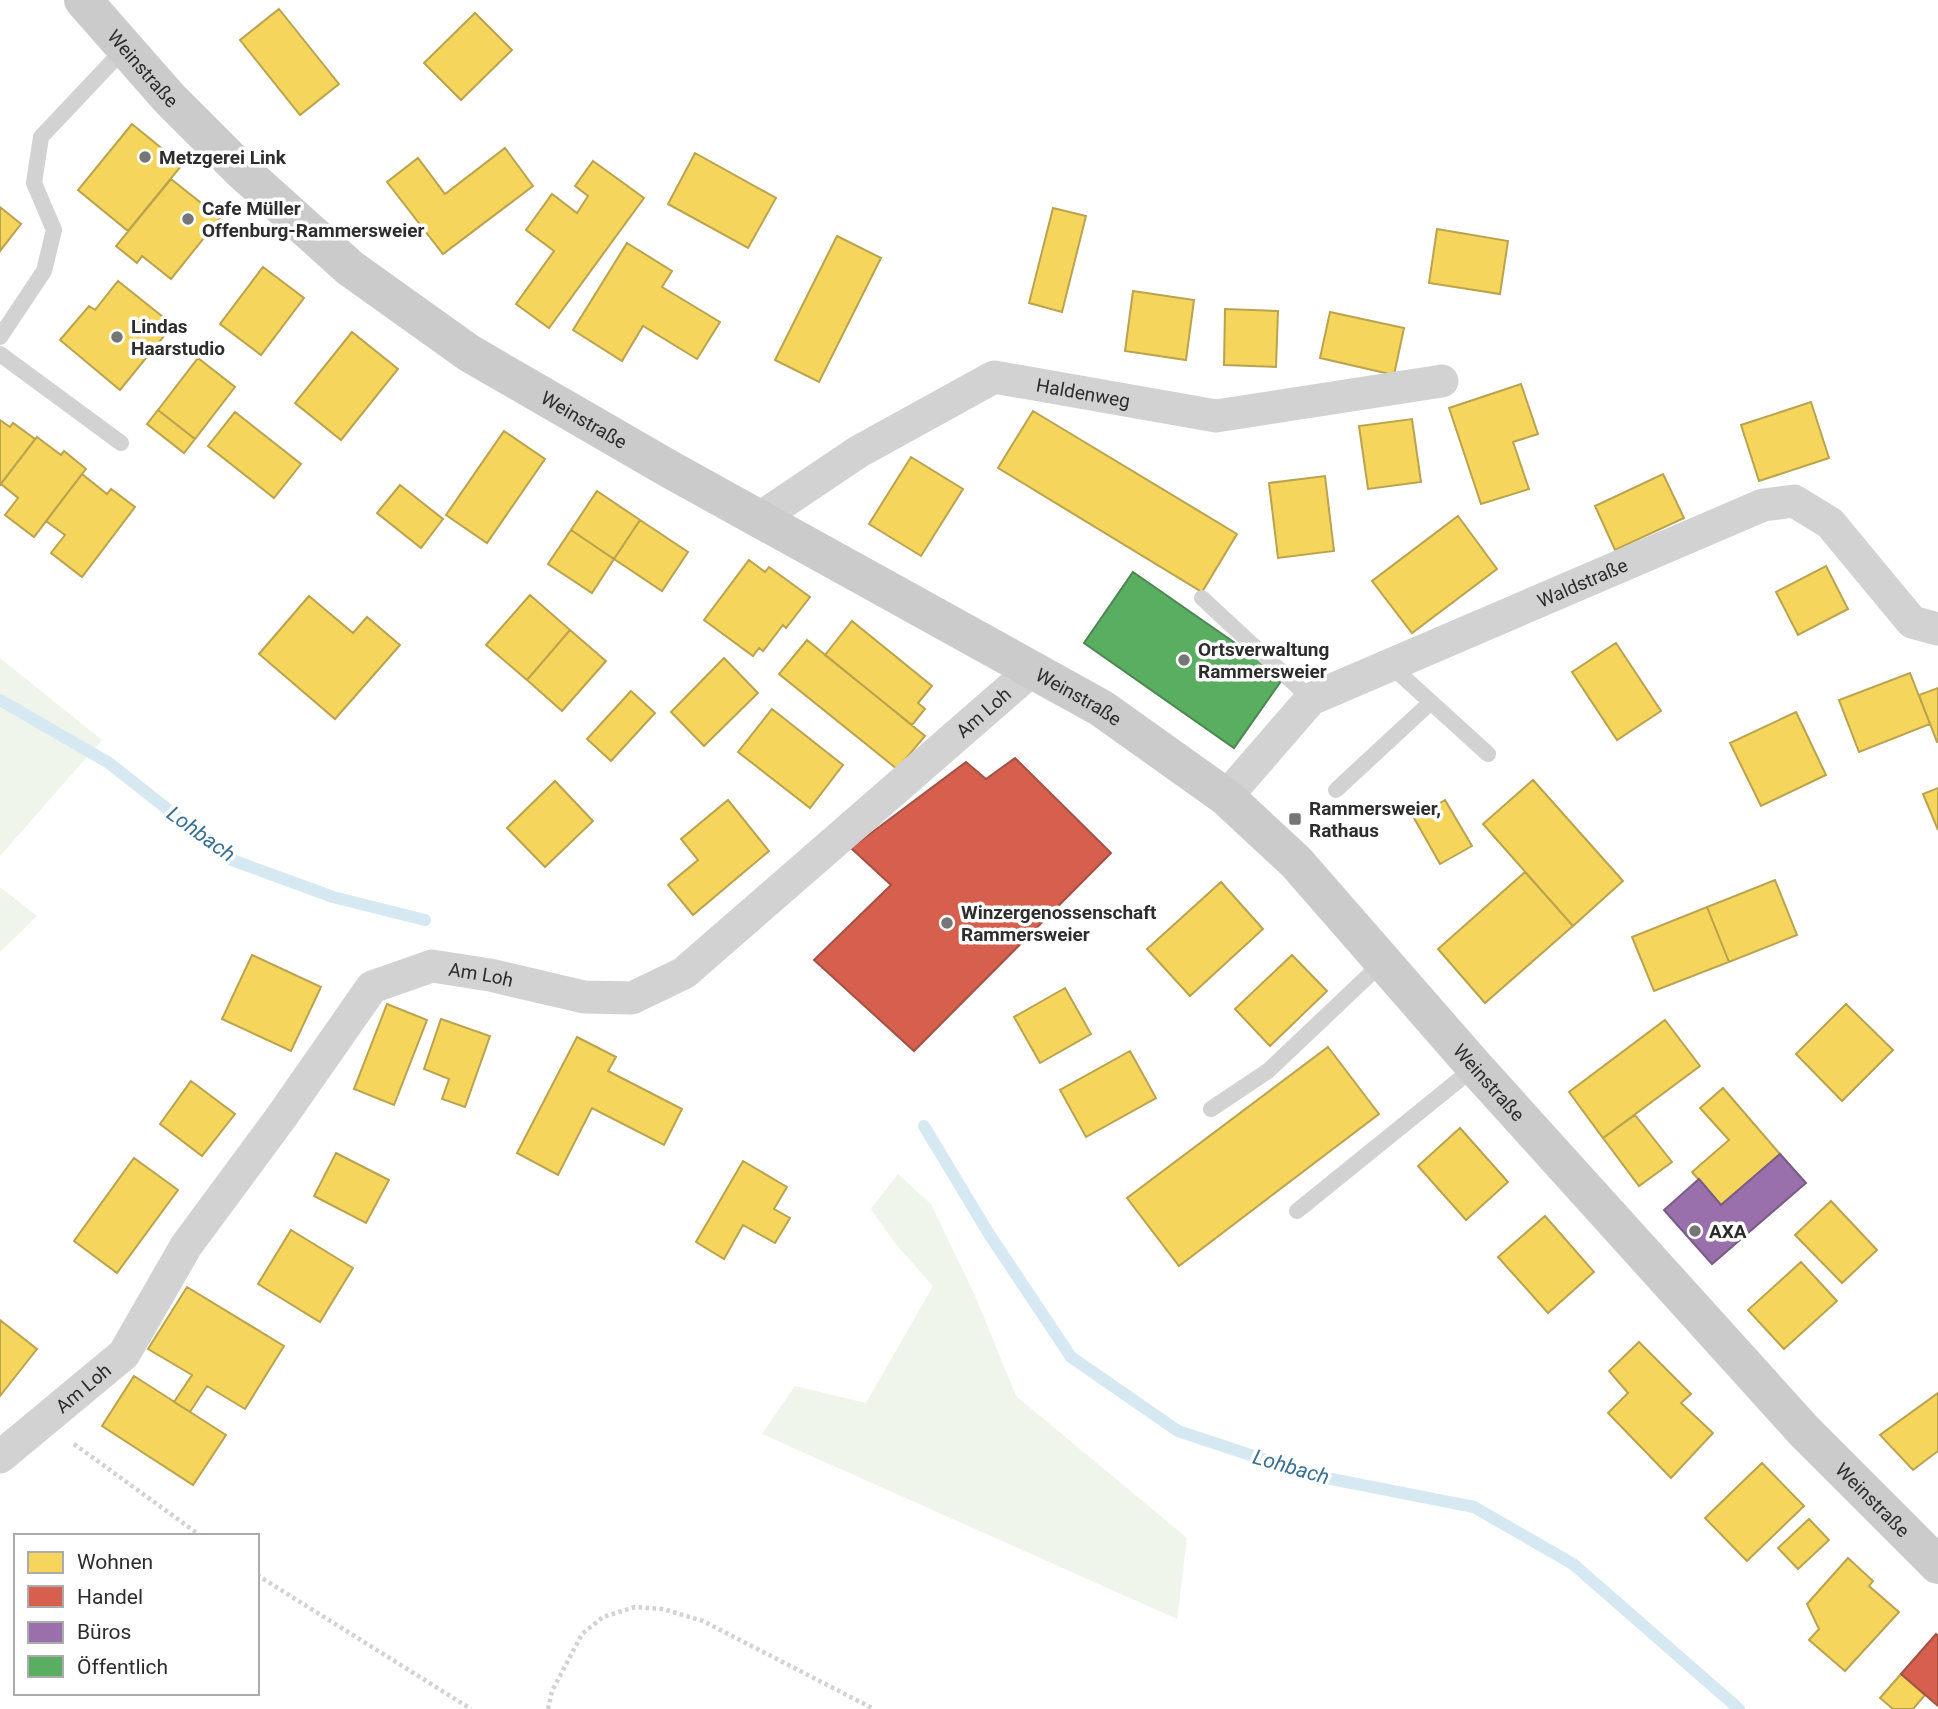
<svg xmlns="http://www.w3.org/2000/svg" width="1938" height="1709" viewBox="0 0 1938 1709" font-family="Roboto,sans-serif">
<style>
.green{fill:#f0f5eb}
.homes{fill:#f6d55c;stroke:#baa34e;stroke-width:2}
.shops{fill:#d6604d;stroke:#a35143;stroke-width:2}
.offices{fill:#9970ab;stroke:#795c85;stroke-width:2}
.public{fill:#5aae61;stroke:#4c8751;stroke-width:2}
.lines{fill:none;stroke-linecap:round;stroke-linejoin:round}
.stream{stroke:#d6e8f2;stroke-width:12}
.path{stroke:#d2d2d2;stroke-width:4.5;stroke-dasharray:3.5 3.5;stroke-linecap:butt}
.lane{stroke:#d2d2d2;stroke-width:16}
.street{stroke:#d2d2d2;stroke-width:33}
.secondary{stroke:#cbcbcb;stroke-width:38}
.poi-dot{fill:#767676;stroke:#fff;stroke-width:2.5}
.labels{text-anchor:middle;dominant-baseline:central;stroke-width:7;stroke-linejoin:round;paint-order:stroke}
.street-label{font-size:19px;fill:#2d2d2d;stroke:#fff}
.poi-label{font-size:19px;font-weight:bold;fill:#2d2d2d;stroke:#fff;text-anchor:start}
.water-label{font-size:21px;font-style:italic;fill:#387092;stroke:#fff}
</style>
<rect width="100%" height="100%" fill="#fff"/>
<path class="green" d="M0,658l102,82 -102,116z
M0,887l37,29 -37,36z
M898,1174l33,30 45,94 40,98 171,142 -10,81 -415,-185 33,-48 71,17 67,-117 -39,-44 -23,-33z"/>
<path class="homes" d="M279,9l60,75 -39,31 -60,-75z
M475,13l37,37 -51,50 -37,-37z
M132,124l50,41 -54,66 -50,-41z
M505,148l28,38 -90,68 -56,-72 31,-24 27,36z
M695,153l81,45 -28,50 -80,-44z
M593,161l51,37 -95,130 -33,-24 38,-53 -28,-21 26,-36 25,19 11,-17 -13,-10z
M171,179l49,39 -49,61 -29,-23 -5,7 -21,-17z
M0,207l21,17 -21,27z
M1053,208l33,8 -24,96 -33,-9z
M1437,229l71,12 -8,53 -71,-11z
M837,236l44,22 -62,124 -44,-22z
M627,243l45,28 -10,16 58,35 -23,37 -54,-33 -21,35 -49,-31z
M263,267l41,31 -43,57 -41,-31z
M118,281l55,44 -53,65 -60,-50 29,-34 6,4z
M1133,291l61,9 -8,60 -61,-9z
M1225,309l53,2 -2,56 -52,-2z
M1330,312l74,16 -10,47 -74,-17z
M352,332l46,37 -57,71 -46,-37z
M198,358l37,29 -40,52 -37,-29z
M1521,384l17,50 -25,8 16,47 -48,15 -32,-96z
M1811,402l18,56 -70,23 -18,-56z
M158,410l37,29 -11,14 -37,-29z
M1033,411l204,123 -35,58 -204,-124z
M235,412l66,52 -27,34 -66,-52z
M1412,419l9,63 -53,7 -9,-63z
M0,420l10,7 3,-4 22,16 -35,46z
M504,431l41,28 -58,84 -41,-28z
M37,437l24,18 3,-4 22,18 -52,68 -29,-22 13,-17 -17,-14z
M911,457l52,32 -42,67 -52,-32z
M82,474l25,20 4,-5 24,18 -53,70 -31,-24 14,-18 -19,-14z
M1663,474l21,44 -69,32 -20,-44z
M1325,476l9,75 -56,7 -9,-75z
M400,485l43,34 -22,29 -44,-35z
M597,491l43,29 -26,39 -43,-29z
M1458,516l39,53 -85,64 -40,-52z
M640,520l48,32 -26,39 -48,-32z
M571,530l43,29 -22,34 -44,-29z
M749,560l16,12 4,-5 41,30 -24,31 -3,-3 -20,26 -4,-3 -6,8 -49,-36z
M1826,566l22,43 -50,26 -22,-43z
M530,595l40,35 -43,50 -41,-35z
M309,596l44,37 14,-16 33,28 -65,74 -76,-65z
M852,621l80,65 -14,17 7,6 -13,16 -87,-70z
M570,630l36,31 -44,50 -35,-31z
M807,640l118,96 -28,33 -118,-95z
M1616,643l45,68 -44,29 -45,-68z
M724,658l34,35 -54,53 -33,-34z
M1910,673l20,51 -71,28 -20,-52z
M1938,688v54h-1l-18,-47z
M631,691l24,22 -44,48 -24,-22z
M772,709l71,56 -33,43 -72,-56z
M1796,712l30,63 -65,31 -31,-63z
M1533,780l90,101 -50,45 -90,-102z
M555,781l38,40 -48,46 -38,-39z
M1938,788v42l-15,-36z
M728,800l41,51 -76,64 -25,-30 30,-25 -17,-21z
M1445,800l27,46 -32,18 -26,-46z
M1525,872l48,54 -88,77 -47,-54z
M1775,880l22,55 -68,27 -22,-55z
M1221,882l42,47 -73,67 -43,-47z
M1707,907l22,55 -75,29 -22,-54z
M252,955l69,32 -30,64 -69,-32z
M1292,955l35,36 -57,55 -35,-37z
M1065,988l26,46 -51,29 -26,-46z
M387,1004l40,16 -33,85 -40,-16z
M1846,1004l47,46 -51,51 -46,-47z
M441,1019l49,17 -25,71 -23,-8 7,-20 -25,-10z
M1665,1020l35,46 -97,72 -34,-46z
M577,1037l39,20 -8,14 74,38 -18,36 -72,-37 -34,67 -41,-22z
M1328,1047l51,67 -200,152 -52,-68z
M1130,1051l26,47 -70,39 -26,-47z
M191,1081l44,33 -33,42 -42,-32z
M1723,1088l57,66 -59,51 -29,-33 37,-32 -29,-32z
M1635,1115l37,47 -33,24 -36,-48z
M1460,1128l48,54 -42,38 -48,-54z
M336,1153l53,27 -23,43 -52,-27z
M134,1158l44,32 -61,83 -43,-32z
M743,1161l44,26 -13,22 16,9 -15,25 -32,-18 -19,34 -28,-17z
M1831,1201l46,49 -35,33 -47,-48z
M1545,1216l49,56 -46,41 -50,-56z
M291,1230l62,38 -33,54 -62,-38z
M1801,1262l36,39 -53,48 -36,-39z
M187,1287l97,59 -39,63 -38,-23 -17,26 -16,-10 18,-27 -44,-26z
M0,1320l37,29 -37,47z
M1639,1342l52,52 -10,9 32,30 -42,45 -63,-65 20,-20 -19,-22z
M134,1376l92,59 -33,50 -91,-59z
M1938,1393v58l-25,19 -33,-35z
M1762,1463l42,43 -57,55 -42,-43z
M1809,1519l20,21 -31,29 -20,-21z
M1848,1558l25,23 -4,5 30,26 -54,59 -36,-31 10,-11 -12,-25z
M1901,1674l24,21 -12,14h-20l-13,-11z"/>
<path class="shops" d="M1015,758l96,95 -197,198 -100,-91 77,-75 -40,-37 115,-86 20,17z
M1936,1634l2,2v70l-37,-32z"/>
<path class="offices" d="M1780,1154l26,29 -94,81 -48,-54 35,-31 22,26z"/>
<path class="public" d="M1133,572l151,105 -50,71 -150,-105z"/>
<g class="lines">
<path class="stream" d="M0,700l109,63 123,97 101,37 92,23
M924,1126l65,108 82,123 107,74 133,44 163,32 99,57 166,145"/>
<path class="path" d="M74,1444l127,92
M257,1575l214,134
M548,1709l4,-18 30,-57 21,-17 32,-10 28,2 40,12 171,88"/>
<path class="lane" d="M0,337l44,-66 10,-41 -20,-47 7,-46 84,-89
M0,354l121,89
M1202,598l109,101
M1389,664l99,90
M1336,790l95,-88
M1211,1109l57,-38 116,-110
M1297,1211l178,-144"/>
<g class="street">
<path id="s1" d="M760,518l98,-66 136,-75 222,39 226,-35"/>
<path id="s2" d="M1226,797l85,-98 452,-194 31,-4 36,22 82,99 26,7"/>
<path id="s3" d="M0,1457l124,-103 62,-108 96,-130 90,-129 60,-21 58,9 94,22 48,1 52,-25 349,-304"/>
</g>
<path class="secondary" id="s4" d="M83,0l86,98 73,73 108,97 119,85 202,117 430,238 125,89 70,65 179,205 329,364 134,134"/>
</g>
<g class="poi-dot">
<circle cx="145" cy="157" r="7"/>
<circle cx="188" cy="219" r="7"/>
<circle cx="117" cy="337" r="7"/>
<circle cx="1184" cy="660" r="7"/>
<rect x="1288" y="812" width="14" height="14" rx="3.5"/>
<circle cx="947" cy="923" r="7"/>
<circle cx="1695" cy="1231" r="7"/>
</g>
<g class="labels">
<g class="street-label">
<text stroke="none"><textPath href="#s4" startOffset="91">Weinstraße</textPath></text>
<text stroke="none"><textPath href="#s1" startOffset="364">Haldenweg</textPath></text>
<text stroke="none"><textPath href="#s4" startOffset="658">Weinstraße</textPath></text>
<text stroke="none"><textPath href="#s2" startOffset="425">Waldstraße</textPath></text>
<text stroke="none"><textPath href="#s4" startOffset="1225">Weinstraße</textPath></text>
<text stroke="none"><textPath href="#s3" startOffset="1326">Am Loh</textPath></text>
<text stroke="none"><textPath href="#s3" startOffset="718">Am Loh</textPath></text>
<text stroke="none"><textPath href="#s4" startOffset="1792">Weinstraße</textPath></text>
<text stroke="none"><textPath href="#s3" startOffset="108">Am Loh</textPath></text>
<text stroke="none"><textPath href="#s4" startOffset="2359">Weinstraße</textPath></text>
</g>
<g class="poi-label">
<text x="159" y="157">Metzgerei Link</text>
<text x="202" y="208">Cafe Müller<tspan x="202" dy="22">Offenburg-Rammersweier</tspan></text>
<text x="131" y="326">Lindas<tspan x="131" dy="22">Haarstudio</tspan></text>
<text x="1198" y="649">Ortsverwaltung<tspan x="1198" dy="22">Rammersweier</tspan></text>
<text x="1309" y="808">Rammersweier,<tspan x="1309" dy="22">Rathaus</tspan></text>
<text x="961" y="912">Winzergenossenschaft<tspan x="961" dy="22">Rammersweier</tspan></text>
<text x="1709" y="1231">AXA</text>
</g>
<g class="water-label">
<text transform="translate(201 834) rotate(36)">Lohbach</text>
<text transform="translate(1291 1467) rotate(16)">Lohbach</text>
</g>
</g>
<rect x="14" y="1534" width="245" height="161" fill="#ffffff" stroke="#ababab" stroke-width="2"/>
<rect x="28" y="1552" width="35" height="21" fill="#f6d55c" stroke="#ababab" stroke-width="2"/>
<text x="77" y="1569" font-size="21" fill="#2d2d2d">Wohnen</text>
<rect x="28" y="1586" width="35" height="21" fill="#d6604d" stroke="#ababab" stroke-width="2"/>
<text x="77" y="1604" font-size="21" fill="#2d2d2d">Handel</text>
<rect x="28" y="1622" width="35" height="21" fill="#9970ab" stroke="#ababab" stroke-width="2"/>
<text x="77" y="1639" font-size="21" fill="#2d2d2d">Büros</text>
<rect x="28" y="1656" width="35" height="21" fill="#5aae61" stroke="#ababab" stroke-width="2"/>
<text x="77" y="1674" font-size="21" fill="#2d2d2d">Öffentlich</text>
</svg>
